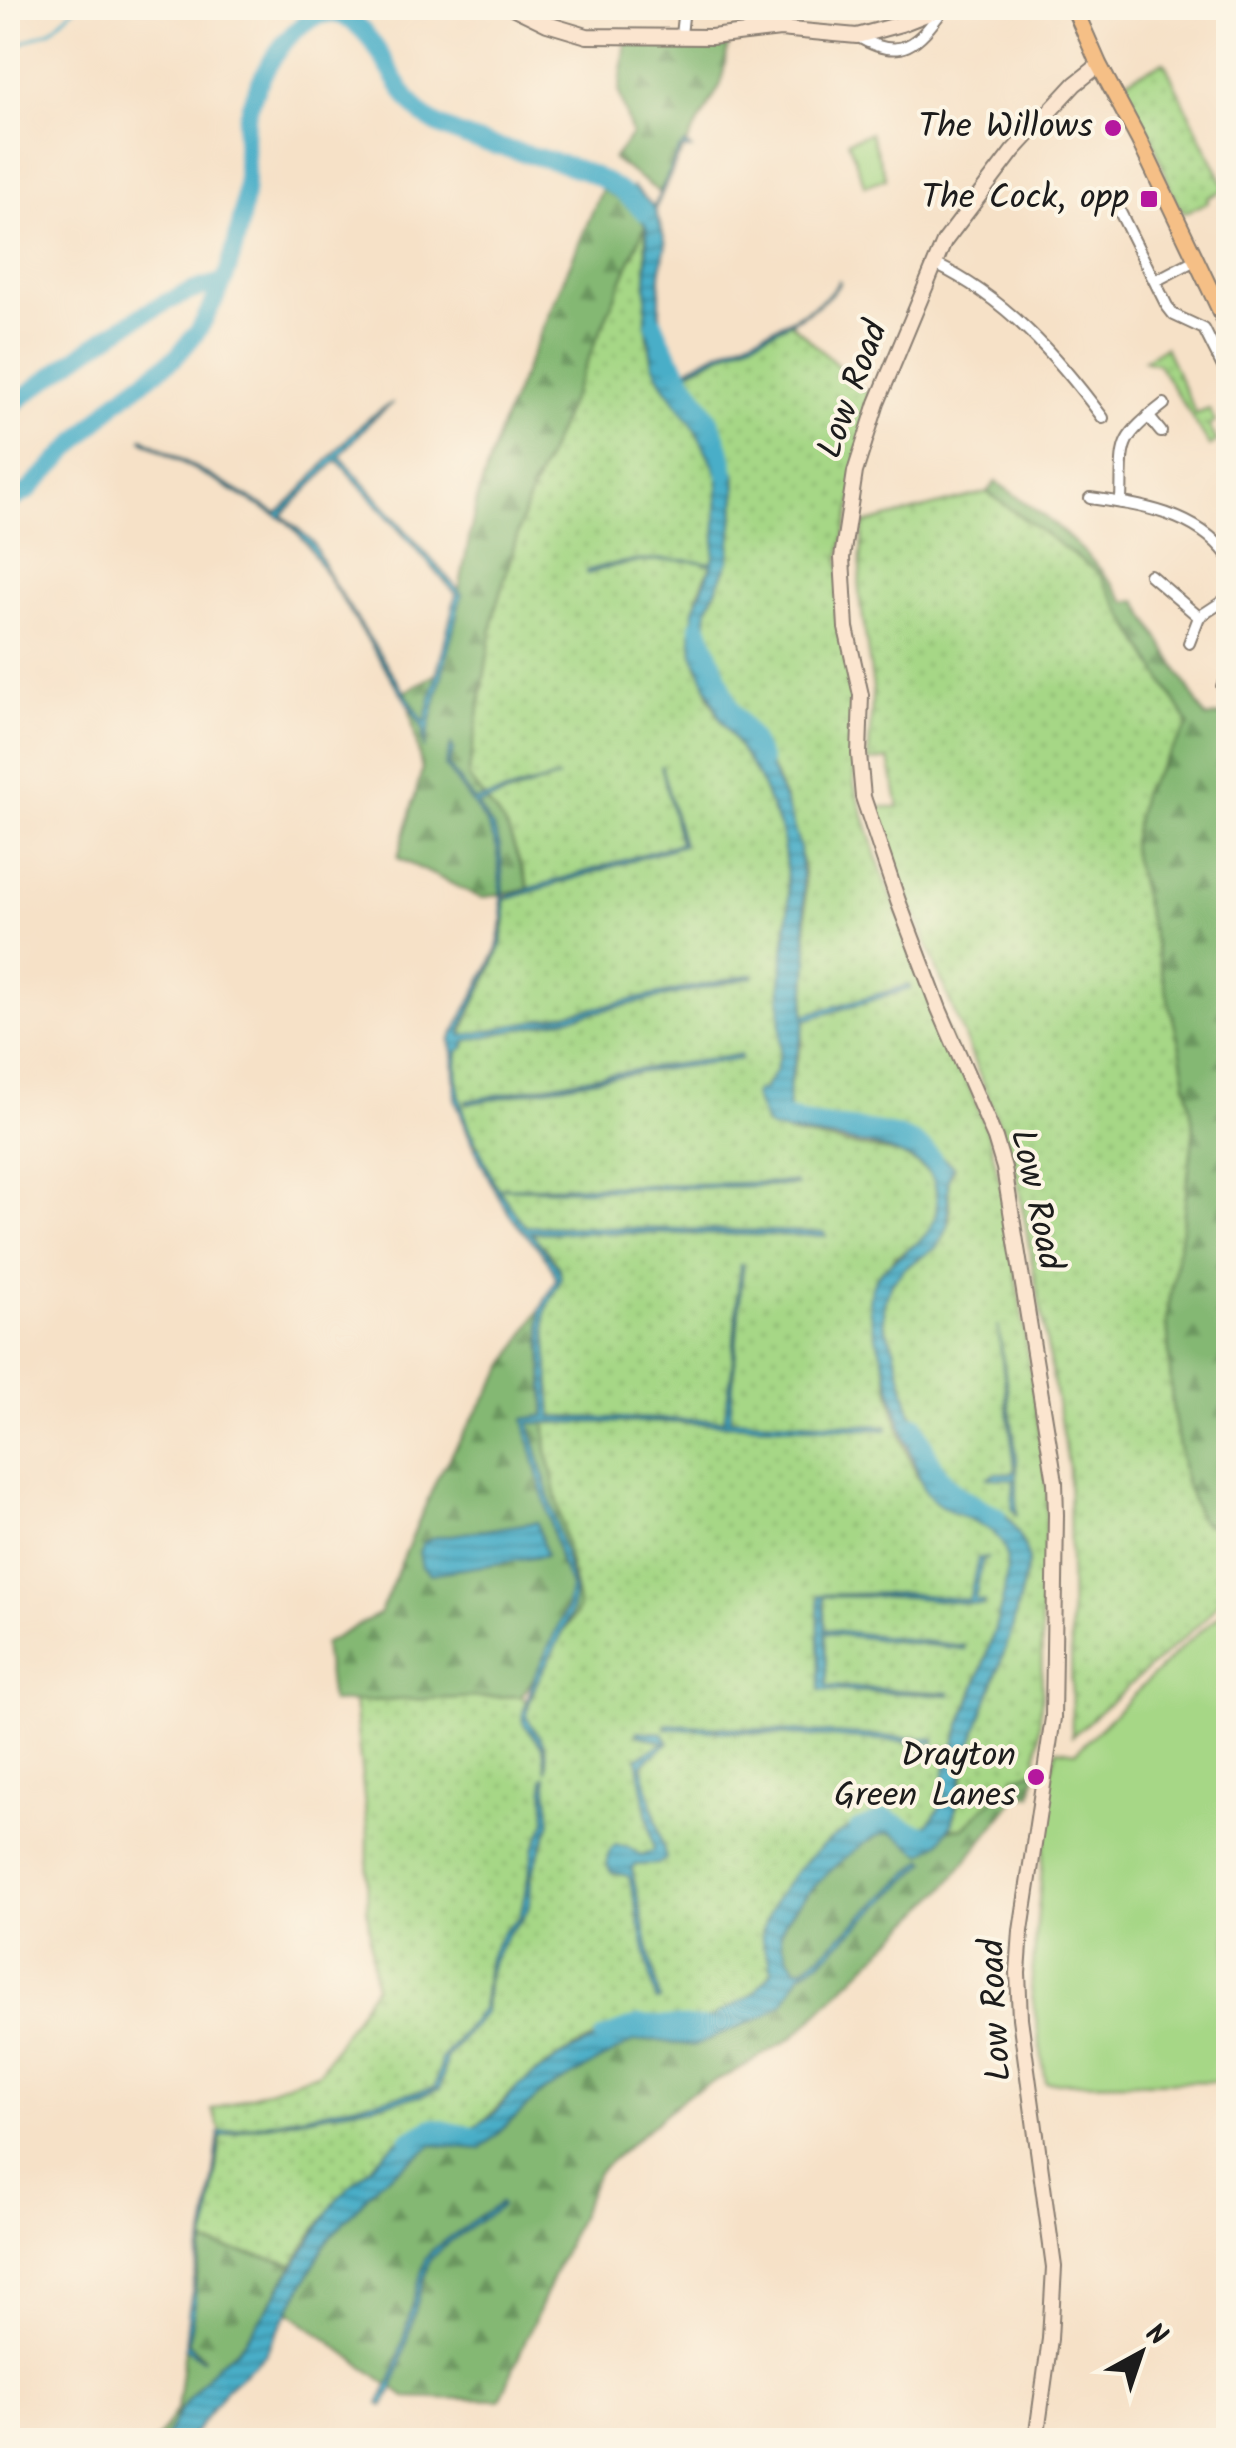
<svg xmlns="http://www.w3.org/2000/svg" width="1236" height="2448" viewBox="0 0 1236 2448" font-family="Kalam,sans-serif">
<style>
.grass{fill:url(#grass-dots);stroke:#617a51;stroke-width:2.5}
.forest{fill:url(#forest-firs);stroke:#506a48;stroke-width:2.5}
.park{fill:#a6d786;stroke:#617a51;stroke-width:2.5}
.water{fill:url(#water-rules);stroke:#326572;stroke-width:2.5;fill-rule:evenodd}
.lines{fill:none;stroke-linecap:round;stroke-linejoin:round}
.stream{stroke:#49aec8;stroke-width:2.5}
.river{stroke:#49aec8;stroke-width:18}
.street-casing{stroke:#897e72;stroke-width:14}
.secondary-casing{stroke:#897e72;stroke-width:18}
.primary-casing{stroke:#897e72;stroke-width:19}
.street{stroke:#fff;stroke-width:10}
.secondary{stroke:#fbe5cf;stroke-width:14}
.primary{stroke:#f5bf86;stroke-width:15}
.poi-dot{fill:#b5179e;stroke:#fcf5e5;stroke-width:4}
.labels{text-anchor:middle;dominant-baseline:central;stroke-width:8;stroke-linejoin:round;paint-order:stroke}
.poi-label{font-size:35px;fill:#1c1c1c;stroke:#fcf5e5;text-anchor:end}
.street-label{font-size:35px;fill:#1c1c1c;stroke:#fcf5e5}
</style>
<defs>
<pattern id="grass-dots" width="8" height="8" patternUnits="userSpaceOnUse" patternTransform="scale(2.5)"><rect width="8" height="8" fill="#a6d786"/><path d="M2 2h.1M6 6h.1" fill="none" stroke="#8eb873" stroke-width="1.8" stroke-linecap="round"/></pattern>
<pattern id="forest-firs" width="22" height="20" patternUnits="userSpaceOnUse" patternTransform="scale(2.5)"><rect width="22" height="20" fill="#84b873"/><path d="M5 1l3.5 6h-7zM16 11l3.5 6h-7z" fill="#6b955e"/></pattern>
<pattern id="water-rules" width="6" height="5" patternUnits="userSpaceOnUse" patternTransform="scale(2.5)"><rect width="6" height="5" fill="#49aec8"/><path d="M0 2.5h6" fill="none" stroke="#3c8da2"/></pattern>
</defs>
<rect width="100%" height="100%" fill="#fcf5e5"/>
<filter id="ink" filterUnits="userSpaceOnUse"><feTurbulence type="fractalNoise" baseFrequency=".01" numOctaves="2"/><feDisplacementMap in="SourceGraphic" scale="20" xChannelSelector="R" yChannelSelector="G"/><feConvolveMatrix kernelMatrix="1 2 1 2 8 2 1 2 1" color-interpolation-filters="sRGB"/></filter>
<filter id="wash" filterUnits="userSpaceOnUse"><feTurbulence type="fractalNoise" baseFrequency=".0048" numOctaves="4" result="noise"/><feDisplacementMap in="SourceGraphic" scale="40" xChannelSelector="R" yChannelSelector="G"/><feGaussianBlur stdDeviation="2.25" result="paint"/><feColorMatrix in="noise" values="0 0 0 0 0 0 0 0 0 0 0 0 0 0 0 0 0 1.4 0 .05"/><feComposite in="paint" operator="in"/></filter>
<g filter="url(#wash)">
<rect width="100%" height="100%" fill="#f6e1c7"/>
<path class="grass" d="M1164,62l62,127 -19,9 1,4 -24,11 -10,-14 -22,-62 -36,-52z
M645,225l3,113 5,26 41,63 25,49 -4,80 -17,38 -2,62 2,13 8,10 2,16 12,23 39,60 23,55 4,33 3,38 -8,79 -1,70 -5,19 -13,18 25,43 113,21 19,11 14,12 5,23 -4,28 -8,10 -31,19 -24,33c11,58 22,149 53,198 16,26 71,27 82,64 12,39 -44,161 -56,205 -2,6 -6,15 -6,22 0,8 3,13 -1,22 -3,10 -10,17 -17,25l-12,2 -22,-8 -101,59 -16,25 -13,29 10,38c-20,34 -66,54 -104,57 -18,1 -35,-4 -53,2 -32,11 -67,32 -93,53 -19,15 -30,35 -51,46 -13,8 -43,-2 -60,4 -12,4 -22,16 -30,24 -35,33 -64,64 -87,107l-89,-20 17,-110 -10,-24 107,-38 56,-86 -8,-78 1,-72 -14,-135 168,-5 6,10 14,-37 21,-40 -33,-206h21c4,-32 -12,-88 -5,-115 4,-15 21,-24 12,-41 -9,-18 -27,-32 -39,-47 -29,-38 -60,-99 -62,-146 -4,-63 58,-111 47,-174l25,-13 -22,-59 -39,-51 27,-167 32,-107z
M789,321l86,79 -36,160 15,131v93l29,92 105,257 18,74 42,283 -7,124 1,77 -6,79 -21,7 -51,51h-15l6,-14 16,-70 40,-111 18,-74 -18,-38 -16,-11 -36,-8 -17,-13 -31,-76 -17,-65 -10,-24v-22l8,-19 8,-12 37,-24 7,-10 6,-17 -2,-40 6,-12c-23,-30 -104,-37 -141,-43l-16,-7 -8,-9 -1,-20 14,-47 6,-81 -4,-91 -19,-71 -14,-31 -42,-62 -7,-27 -17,-37 3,-35 17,-37 11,-74 -1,-22 -19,-44 -18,-21 -20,-32z
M1165,347l31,67 13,-5 6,13 -6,4 8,15 -7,5 -52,-82 -14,-4z
M987,492l112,81 91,152 -48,68 16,158 22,96 14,82 -12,99 -15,88 5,89 13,77 15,38 28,15v54l-22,29 -134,118 -3,-267 -55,-308 -142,-354h27l-10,-48 -21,3 5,-74 -14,-97 4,-67z"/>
<path class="forest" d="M626,42l42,2 61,-2 -8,42 -62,108 -46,-33 19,-24 -13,-43z
M602,189l46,30 -121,284 -32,107 -27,167 39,51 22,60 -48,10 -83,-40 24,-88 -16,-79 30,-17 18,-58 23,-117 23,-70z
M996,482c51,34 94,69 130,120l11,-1 69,117 22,-4v121c-10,18 -10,36 0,55v645l-28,-15 -15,-38 -13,-77 -5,-89 15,-88 12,-99 -14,-82 -49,-200 11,-54 47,-68 -90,-152 -112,-81z
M540,1309l7,140 32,159 -57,88 -191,6 -7,-58 56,-31 57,-135z
M1036,1770l-4,25h-14l-74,94 -151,148 -53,32 -53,26 -89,77 -98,228 -95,-3 -119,-88 36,-70 101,-109 20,-3 26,9 142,-102 29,-10 57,3 76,-33 9,-41 -3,-26 86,-102c37,-14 22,0 47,6 11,3 40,-3 52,-3l51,-51z
M205,2244l89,20 -32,53 -25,34 -17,12 -35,40 -21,37h-8l21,-30 8,-62 20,10 -17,-15c6,-33 6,-67 17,-99z"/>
<path class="park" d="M870,133l16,45 -21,8 -17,-45z
M1228,1608v473l-182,2 -15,-95 20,-218 6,-21 19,3 108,-107z"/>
<path class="water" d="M685,144l6,5h-9l-27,60 11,35 -6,30v49l7,36 8,15 4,1c38,-31 139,-54 160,-94l1,2c-32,44 -115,64 -162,94l20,32 18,21 19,44 1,22 -7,65 -21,46 -3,35 17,37 7,28 37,50 21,49 13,42 8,113 -4,54 105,-30 1,4 -105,31c-4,29 -20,60 -16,89 22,29 75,19 107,27 20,5 42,18 57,30l-5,14v47l-11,20 -31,20 -14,16 -8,19v22l10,24 17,65 31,76 17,13 36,8 12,6 11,16 11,27 -18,74 -47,132 -11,57 -13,20 -17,12c-11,-5 -22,-19 -33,-21 -23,-3 -105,76 -109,99 -2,12 9,26 15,36h7l15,-11 106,-98 3,3 -106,99 -21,13 -15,27 -18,14 -73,31 -42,-6 -19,2 -91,51 -61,56 -48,-4 -54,38 -52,58 -62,114 -39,34 -36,51h-26l21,-37 34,-40 18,-12 25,-34 74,-117 59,-57 23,-13 51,1 26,-18 24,-28 41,-28 57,-28 30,-3 17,3 46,-11 42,-23 20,-23c-1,-13 -12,-25 -10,-38 9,-45 66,-107 111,-114 19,-3 35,12 53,6 7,-8 13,-15 17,-25 4,-9 1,-13 1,-22 0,-9 5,-21 8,-29 14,-42 68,-165 52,-203 -13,-29 -53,-28 -74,-50 -7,-7 -10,-18 -13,-27 -14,-34 -22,-66 -31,-101 -4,-17 -12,-34 -15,-51 -15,-67 67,-58 66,-115 0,-10 -1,-21 -7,-29 -27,-34 -117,-35 -158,-45l-6,-4 -12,-30 3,-5h6l12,-18 5,-19 1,-70 8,-79 -3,-38 -4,-33 -23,-55 -39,-60 -27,-64 -2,-23 3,-22 18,-45c-38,-8 -88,-4 -125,10l-1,-3c38,-13 86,-14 126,-8l2,-7 5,-80 -25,-49 -31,-43 -10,-20 -7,-42 1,-93 -6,-11 -16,-13 8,-18 21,20 25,-58z
M393,403l-22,18 -31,35 122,138 -38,155 -1,-21 -118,-187 -19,-20 -144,-81 1,-2 134,75c38,-30 75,-92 116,-110zM337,460l119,134 -31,129 -93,-142 -20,-40 -30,-26z
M451,745l3,5 -6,15 26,36 85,-24 -82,28 17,24 6,17 6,71 -6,32 -38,79v8l291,-62v3l-287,64 -2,7 -6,3c-4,33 4,62 18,91l-4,2 -17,-46 -2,-46 -3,-11 46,-89 7,-31 -6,-73 -10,-24 -42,-58z
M661,765l22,80 -175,54v-4l172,-52z
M740,1055l1,4 -134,18 -140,27 -1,-3 141,-27z
M478,1145l17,39 30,42 299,6 2,4 -295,-4 28,36 2,11 -16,34 7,104 172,3 8,-50 8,-105h3l-13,154 158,7 -1,4 -225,-8 -132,1 44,168c-1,41 -37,77 -46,117 -5,22 25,25 18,64l-3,-24 -19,-24 -1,-11 11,-35 32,-69 4,-22 -10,-26 -36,-142 22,-4 -6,-105 16,-31c-6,-24 -29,-41 -43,-60 -17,-23 -27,-47 -39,-72z
M794,1182l3,3 -213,5 -84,-2z
M998,1325l19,133v56l-5,-5 2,-30 -28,-1 10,-5h16l3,-3z
M537,1522l9,34 -116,18 -8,-7 -3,-15 4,-9 9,-5z
M978,1558h11l-7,3 -7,39 9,1 -1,4 -75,-8 -85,-1 2,33 139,17v3l-139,-16 2,53 123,7v2l-130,-5 -2,-95 87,-2 64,7z
M667,1724l268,15v4l-270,-15z
M637,1731l26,2 6,10 -27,21 24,95 -8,5 -23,1 -3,5 28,130 -4,1 -27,-125 -18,-4c-7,-10 -4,-21 5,-27l12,2 14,9 12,-6 -17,-92 28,-16 -29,-8z
M546,1777l5,45 -20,54 -1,29 -8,15 -14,13 -15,28 -6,21 -2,30 -39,46 -6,31 -19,7 -175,33 -26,8 -11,88 -14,52v28l-7,38 16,17 -19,-12c2,-36 9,-72 18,-107 8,-35 11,-72 16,-108l216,-45 6,-29 41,-50 7,-51 15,-28 16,-13 14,-69 12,-27 -3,-43z
M500,2203l2,3 -60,41 -13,14 -36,129 -10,16 -4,-3 13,-24 33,-120 9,-11z"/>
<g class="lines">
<path class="stream" d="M321,8l1,6
M8,49l42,-18 25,-23"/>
<path class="river" d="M655,324c21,59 63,83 71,150
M8,408c56,-41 149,-115 216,-126 10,-29 18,-59 21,-89 4,-25 -3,-51 2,-76 7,-34 50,-117 95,-101 43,19 51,85 94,108 67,36 154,27 208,88
M8,502l20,-11 89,-90 59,-44 23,-27 25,-48
M699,626l32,83 20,28 11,24
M785,1116c42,19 127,2 151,48
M915,1424c23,55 28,65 82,92
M858,1829l29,-11 25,13 13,3
M603,2038l37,-14 64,3
M409,2140l24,-13 40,9"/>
</g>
</g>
<g filter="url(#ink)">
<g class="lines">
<defs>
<path id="street" d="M681,35l3,-27
M857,36c44,27 61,8 87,-28
M1117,206l50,100 7,9 30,14 24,48
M935,264c71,34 122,92 168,154
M1155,281l40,-21
M1148,416l13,16
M1090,498c50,7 107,15 138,58
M1121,503c2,-60 -6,-61 43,-99
M1150,575l49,42
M1189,643l10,-26 29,-19
M1222,686l6,-6"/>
<path id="secondary" d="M514,8l33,16 40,12 124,1 69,-8 77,7 44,-12 41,-16
M1036,2440l14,-101 4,-72 -34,-249 -2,-45 3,-42 32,-213 3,-203 -1,-33 -51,-314 -9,-30 -56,-129 -41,-108 -35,-104 -4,-43 2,-59 -15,-67 -4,-70 13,-86 22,-69 67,-161 69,-91 62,-67 24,-19"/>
<path id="primary" d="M1074,8l25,57 40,75 89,187"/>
</defs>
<use href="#street" class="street-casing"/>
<use href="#secondary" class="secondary-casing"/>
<use href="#primary" class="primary-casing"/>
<use href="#street" class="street"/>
<use href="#secondary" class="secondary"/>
<use href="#primary" class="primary"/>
</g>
</g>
<g class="poi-dot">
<circle cx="1113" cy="128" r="10"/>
<rect x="1139" y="189" width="20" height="20" rx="5"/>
<circle cx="1036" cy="1777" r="10"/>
</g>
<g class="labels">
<g class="poi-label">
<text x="1093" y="128">The Willows</text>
<text x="1129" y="199">The Cock, opp</text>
<text x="1016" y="1757">Drayton<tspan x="1016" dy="40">Green Lanes</tspan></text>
</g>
<g class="street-label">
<text transform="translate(854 390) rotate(-70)">Low Road</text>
<text transform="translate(1035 1200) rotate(78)">Low Road</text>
<text transform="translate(997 2010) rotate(-93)">Low Road</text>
</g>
</g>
<rect width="1236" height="2448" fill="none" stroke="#fcf5e5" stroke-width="40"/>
<g transform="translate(1141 2353) rotate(40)" stroke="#fcf5e5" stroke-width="8" paint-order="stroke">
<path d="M0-8L18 38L0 25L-18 38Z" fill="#1c1c1c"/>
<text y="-15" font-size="28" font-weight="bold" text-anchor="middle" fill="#1c1c1c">N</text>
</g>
</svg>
